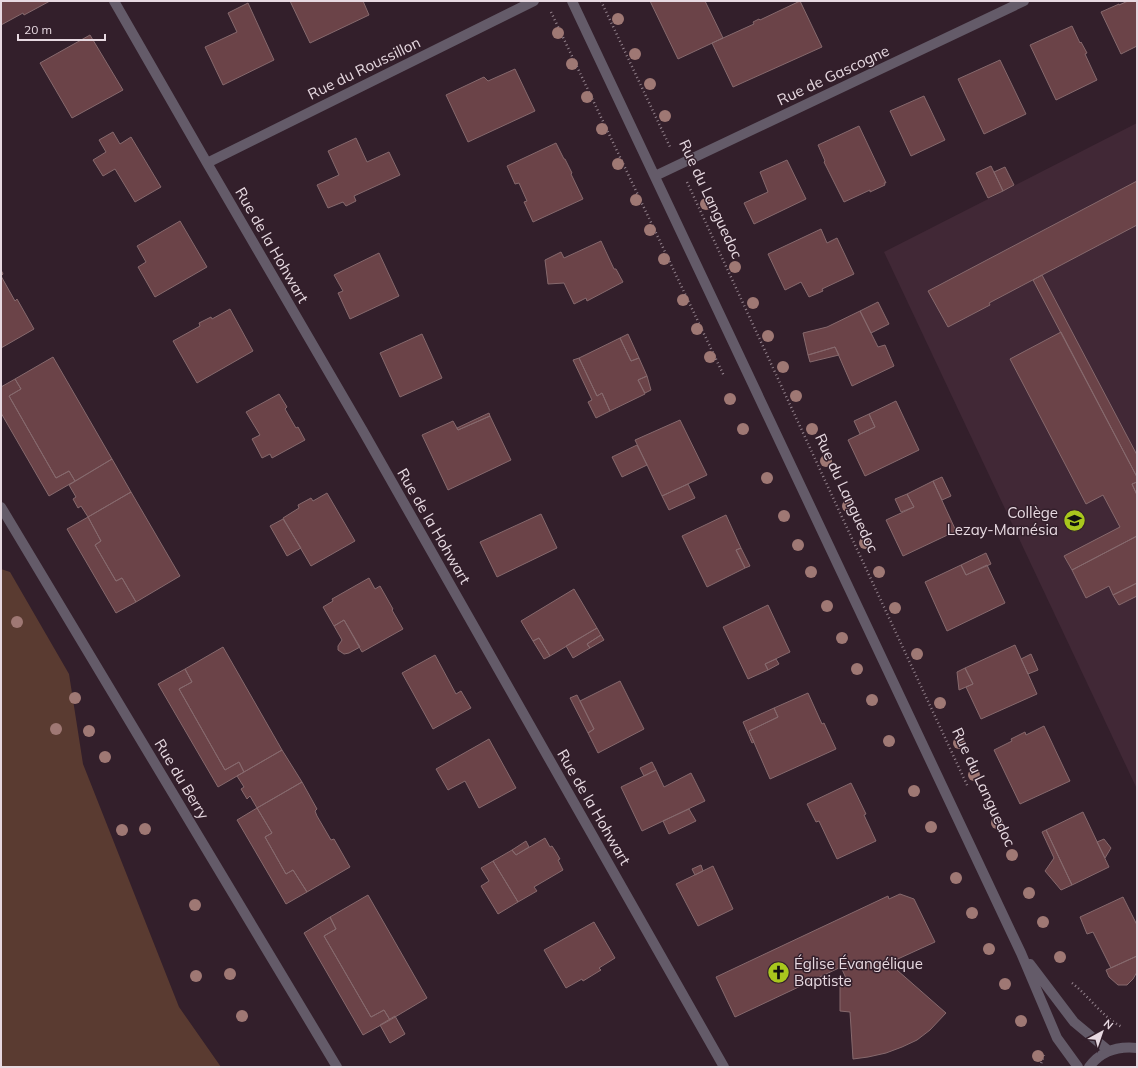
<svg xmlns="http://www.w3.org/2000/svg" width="1138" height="1068" viewBox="0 0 1138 1068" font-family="Mulish,sans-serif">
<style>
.built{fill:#412836}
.green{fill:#5a3b31}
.building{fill:#6b4348;stroke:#86696d}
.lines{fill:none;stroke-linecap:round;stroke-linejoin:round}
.path{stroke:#94838d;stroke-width:2.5;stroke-dasharray:1 3;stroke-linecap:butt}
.minor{stroke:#645b69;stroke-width:10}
.tree{fill:#9f7874}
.labels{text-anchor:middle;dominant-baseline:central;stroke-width:3;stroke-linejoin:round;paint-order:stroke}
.street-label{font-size:15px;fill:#e7d9e1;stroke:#331f2b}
.poi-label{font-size:15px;fill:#e7d9e1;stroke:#331f2b;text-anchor:end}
</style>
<rect width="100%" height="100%" fill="#331f2b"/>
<path class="built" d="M1137,123v666l-253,-537z"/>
<path class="green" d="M1,569l9,3 59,102 14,90 96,243 42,60h-220z"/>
<path class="building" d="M1,1h49l-26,14 -1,-2 -22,12z
M290,1h73l6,14 -59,28z
M650,1h55l18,37 -45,21z
M800,1l22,46 -89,40 -21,-44 42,-19 -1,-2 6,-3 1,1z
M1128,1h9v45l-16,8 -20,-42 18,-8v1z
M248,3l26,57 -51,25 -18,-38 32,-15 -9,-19z
M1072,26l8,17 1,-1 6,11 -2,1 12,26 -41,20 -26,-55z
M90,35l33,55 -51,28 -32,-55z
M1000,60l26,54 -42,20 -26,-55z
M515,69l20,42 -67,31 -22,-47 38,-18 4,4z
M924,96l21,44 -34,16 -21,-45z
M859,126l27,57h-2l1,2 -15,7v-2l-26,12 -20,-40 1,-1 -7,-16z
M113,132l7,12 11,-7 30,50 -26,15 -20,-33 -12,7 -10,-16 13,-8 -7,-12z
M356,138l11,24 22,-10 11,23 -46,21 2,5 -10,5 -3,-4 -15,6 -11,-23 22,-10 -11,-24z
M556,143l8,16h1l7,14 -1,1 12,25 -50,23 -9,-20 3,-1 -8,-18 -4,1 -8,-18z
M787,160l19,39 -52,25 -10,-21 24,-11 -8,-20z
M991,166l12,25 -15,7 -12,-25z
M1005,167l9,18 -11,6 -9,-19z
M1137,181v44l-148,78 1,2 -42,22 -20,-36z
M180,221l27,46 -52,30 -17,-30 8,-5 -9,-16z
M821,229l6,14 10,-5 17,36 -32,15 1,2 -14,6 -8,-15 -16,8 -17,-36z
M601,241l13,28h2l7,13 -36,19 -1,-3 -12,6 -10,-21 -16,1 -3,-24 16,-8 3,6z
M379,253l20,43 -49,23 -12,-26 5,-2 -9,-16z
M1,270l2,4 -2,2 14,25 2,-2 17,30 -33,19z
M1042,275l95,180v22l-104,-197z
M878,302l11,22 -18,9 -11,-22z
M230,309l23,42 -56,32 -24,-42 27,-15 -1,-3 12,-6 1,2z
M860,311l18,36 7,-2 9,21 -42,20 -17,-39 -27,8 -5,-22 24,-6z
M1061,332l76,145v5l-5,2 5,11v41l-65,34 -8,-14 56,-29 -17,-32 -17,9 -76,-145z
M422,334l20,44 -42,19 -20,-44z
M628,334l11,24 -8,3 -11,-23z
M620,338l11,23 8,-3 8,18 -9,4 7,14 -35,17 -8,-18 -5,3 -18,-38z
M835,347l4,8 -29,7 -2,-7z
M53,357l59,102 -37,22 -6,-10 -13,7 -47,-82 12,-7 -6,-10z
M579,358l18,38 5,-3 8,18 -14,7 -8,-16 4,-2 -19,-40z
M647,376l4,14 -6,3 -7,-13z
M15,379l6,10 -12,7 47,82 13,-7 6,10 -26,15 -48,-83v-26z
M279,394l8,13 -2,2 11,19 2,-1 7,13 -33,18 -2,-4 -8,4 -10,-19 8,-4 -14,-23z
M896,401l23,49 -54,26 -17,-36 27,-13 -6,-13z
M489,413l1,3 -32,14 -1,-2z
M869,414l6,13 -15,7 -6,-13z
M490,416l21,44 -63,30 -26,-55 31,-14 5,9z
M680,420l27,55 -45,21 -27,-56z
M637,445l10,20 -25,12 -10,-20z
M112,459l19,33 -43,25 -7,-11 -3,2 -5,-9 3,-2 -7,-12z
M942,477l9,19 -9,4 -9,-19z
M933,481l23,50 -53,25 -17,-36 28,-13 -7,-13z
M1137,482v13l-5,-11z
M688,484l7,14 -26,12 -7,-14z
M131,492l49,84 -44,26 -14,-24 -6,3 -21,-36 6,-4 -13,-24z
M327,493l28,48 -44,25 -28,-48 16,-10 -1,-3 13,-7 2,3z
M907,494l7,13 -13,5 -6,-13z
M541,514l16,34 -60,29 -17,-35z
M726,515l15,33 -5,2 9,18 -38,19 -25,-51z
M88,517l13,24 -6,4 21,36 6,-3 14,24 -20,11 -49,-84z
M283,519l18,29 -14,8 -17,-30z
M1137,536v47l-24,12 -4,-9 -23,12 -14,-28z
M741,548l9,18 -5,2 -9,-18z
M986,553l5,11 -25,11 -5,-10z
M961,565l5,10 21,-10 18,38 -58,28 -22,-49z
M369,578l6,11 5,-3 13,23 -1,1 11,19 -41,23 -18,-32 -10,6 -11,-19 10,-6 -1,-2z
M1137,583v13l-18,9 -6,-10z
M574,589l23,39 -47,28 -11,-18 -6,3 -12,-20z
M768,605l22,47 -25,12 3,6 -20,9 -25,-52z
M344,620l16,27 -11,6 -5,1 -6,-4v-4l4,-6 -8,-14z
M597,628l4,7 -14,9 3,4 -17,10 -7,-12z
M601,635l3,5 -14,8 -3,-4z
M539,638l11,18 -6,3 -11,-18z
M1015,645l22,49 -56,25 -15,-32 7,-3 -8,-16z
M223,647l59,103 -38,22 -5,-10 -14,8 -46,-81 13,-7 -7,-13z
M1031,654l7,16 -10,4 -7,-15z
M435,655l21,39 5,-3 10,17 -38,21 -31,-56z
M776,659l3,5 -11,6 -3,-6z
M965,668l8,16 -14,6 -2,-18z
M185,669l7,13 -13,7 46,81 14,-8 5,10 -26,15 -60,-103z
M620,681l24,48 -46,24 -10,-20 6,-4 -14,-28z
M808,693l14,31 2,-1 12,26 -66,30 -21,-48 29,-14 -4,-9z
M577,695l17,34 -6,4 -18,-35z
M774,708l4,9 -29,14 5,11 -2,1 -9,-21z
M1044,726l26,55 -50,23 -26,-54 18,-9 -1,-2 14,-7 1,3z
M489,739l27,49 -37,20 -14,-27 -17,9 -12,-21z
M282,750l20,32 -45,26 -7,-12 -3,3 -6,-10 3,-2 -7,-11z
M652,762l4,8 -12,6 -4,-8z
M656,770l8,17 27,-14 14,28 -63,30 -21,-44z
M302,782l15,27 -2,2 2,5 14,24 3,-1 16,28 -43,25 -14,-22 -7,4 -21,-37 7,-4 -15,-25z
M851,783l15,31 -2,1 12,26 -39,18 -18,-38 -3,1 -9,-18z
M257,808l15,25 -7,4 21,37 7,-4 14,22 -21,12 -49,-84z
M689,809l7,12 -27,13 -6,-13z
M1083,812l26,55 -37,18 -26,-55z
M1046,830l26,55 -11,5 -16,-19 9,-13 -12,-26z
M545,838l5,9 2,-1 4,6 4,7 -2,1 5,10 -29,17 3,4 -19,11 -25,-41 19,-11 4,5z
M1104,839l7,9 -6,10 -8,-16z
M526,841l3,6 -13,8 -4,-5z
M493,861l25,41 -20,12 -17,-28 8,-5 -8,-13z
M701,865l2,6 -8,4 -3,-6z
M713,866l20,43 -35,17 -22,-42z
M900,894l14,5 21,43 -46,21 57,50 -16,17 -13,10 -15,7 -16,6 -18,4 -15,2 -3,-47 -10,-1v-26h9l-8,-18 -106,50 -19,-40 172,-81 1,3z
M368,895l59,103 -37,22 -6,-10 -13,7 -47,-81 12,-7 -6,-12z
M1123,897l14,28v31l-26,12 -18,-36 -6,2 -7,-17z
M330,917l6,12 -12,7 47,81 13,-7 6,10 -27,15 -59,-102z
M594,922l21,36 -16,10 2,2 -18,11 -1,-2 -16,9 -22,-38z
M1137,956v16l-4,7 -6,6h-9l-9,-8 -3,-7z
M395,1016l10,18 -15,9 -10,-18z"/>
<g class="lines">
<path class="path" d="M601,1l69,146
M551,12l173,364
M687,182l154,333 127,272
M1072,983c18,14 30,34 50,44
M1040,1067l4,-12"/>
<path class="minor" d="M114,1l93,162 156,268 361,636
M572,1l449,952 36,85 21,29
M207,163l327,-162
M655,176l369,-175
M1,507l336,560
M1030,964l44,58 35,29
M1089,1067c12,-16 29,-21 48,-19"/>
</g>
<g class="tree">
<circle cx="618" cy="19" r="6"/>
<circle cx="558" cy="33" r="6"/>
<circle cx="635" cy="54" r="6"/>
<circle cx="572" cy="64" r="6"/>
<circle cx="650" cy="84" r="6"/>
<circle cx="587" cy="97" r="6"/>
<circle cx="665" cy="116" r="6"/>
<circle cx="602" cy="129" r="6"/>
<circle cx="618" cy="164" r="6"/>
<circle cx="636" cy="200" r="6"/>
<circle cx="706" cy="204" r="6"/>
<circle cx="650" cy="230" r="6"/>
<circle cx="664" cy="259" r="6"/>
<circle cx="735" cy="267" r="6"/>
<circle cx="683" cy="300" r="6"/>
<circle cx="753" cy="303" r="6"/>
<circle cx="697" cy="329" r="6"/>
<circle cx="768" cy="336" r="6"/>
<circle cx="710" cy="357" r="6"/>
<circle cx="783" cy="367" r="6"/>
<circle cx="796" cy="396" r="6"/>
<circle cx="730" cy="399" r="6"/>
<circle cx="743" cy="429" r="6"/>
<circle cx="812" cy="429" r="6"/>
<circle cx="826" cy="461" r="6"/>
<circle cx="767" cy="478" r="6"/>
<circle cx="848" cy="506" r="6"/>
<circle cx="784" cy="516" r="6"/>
<circle cx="865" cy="543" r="6"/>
<circle cx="798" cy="545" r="6"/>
<circle cx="811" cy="572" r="6"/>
<circle cx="879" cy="572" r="6"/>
<circle cx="827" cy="606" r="6"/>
<circle cx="895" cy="608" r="6"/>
<circle cx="17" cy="622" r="6"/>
<circle cx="842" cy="638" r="6"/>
<circle cx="917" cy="654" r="6"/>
<circle cx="857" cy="669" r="6"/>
<circle cx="75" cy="698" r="6"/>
<circle cx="872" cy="700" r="6"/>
<circle cx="940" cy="703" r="6"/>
<circle cx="56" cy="729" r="6"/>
<circle cx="89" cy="731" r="6"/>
<circle cx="889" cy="741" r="6"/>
<circle cx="959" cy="743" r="6"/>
<circle cx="105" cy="757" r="6"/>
<circle cx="974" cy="775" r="6"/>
<circle cx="914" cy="791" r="6"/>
<circle cx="997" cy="823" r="6"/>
<circle cx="931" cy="827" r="6"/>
<circle cx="145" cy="829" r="6"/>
<circle cx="122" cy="830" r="6"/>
<circle cx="1012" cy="855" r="6"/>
<circle cx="956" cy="878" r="6"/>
<circle cx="1029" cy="893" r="6"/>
<circle cx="195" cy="905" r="6"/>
<circle cx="972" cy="913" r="6"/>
<circle cx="1043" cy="922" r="6"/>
<circle cx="989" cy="949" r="6"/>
<circle cx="1060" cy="957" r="6"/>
<circle cx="230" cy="974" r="6"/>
<circle cx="196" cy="976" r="6"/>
<circle cx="1005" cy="984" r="6"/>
<circle cx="242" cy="1016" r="6"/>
<circle cx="1021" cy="1021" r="6"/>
<circle cx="1038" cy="1056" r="6"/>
</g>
<defs>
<symbol id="school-disc" viewBox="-11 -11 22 22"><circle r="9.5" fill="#a8c71d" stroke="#331f2b"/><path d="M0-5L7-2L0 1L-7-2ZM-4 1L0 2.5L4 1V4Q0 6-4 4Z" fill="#111"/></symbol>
<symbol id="church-disc" viewBox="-11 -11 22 22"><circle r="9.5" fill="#a8c71d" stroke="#331f2b"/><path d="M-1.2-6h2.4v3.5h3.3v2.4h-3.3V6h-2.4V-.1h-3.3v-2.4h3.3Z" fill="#111"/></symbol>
</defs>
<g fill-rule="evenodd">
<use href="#school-disc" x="1062" y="508" width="25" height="25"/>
<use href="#church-disc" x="766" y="960" width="25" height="25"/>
</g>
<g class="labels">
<g class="street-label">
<text transform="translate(364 68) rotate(-26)">Rue du Roussillon</text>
<text transform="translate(833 75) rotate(-25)">Rue de Gascogne</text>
<text transform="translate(711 199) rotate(65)">Rue du Languedoc</text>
<text transform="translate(272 245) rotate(60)">Rue de la Hohwart</text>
<text transform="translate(847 493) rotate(65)">Rue du Languedoc</text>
<text transform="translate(434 526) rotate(60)">Rue de la Hohwart</text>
<text transform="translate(182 779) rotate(59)">Rue du Berry</text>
<text transform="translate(984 787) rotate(65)">Rue du Languedoc</text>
<text transform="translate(594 807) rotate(60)">Rue de la Hohwart</text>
</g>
<g class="poi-label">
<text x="1058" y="512">Collège<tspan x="1058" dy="17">Lezay-Marnésia</tspan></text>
<text x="794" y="963" text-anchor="start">Église Évangélique<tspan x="794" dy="17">Baptiste</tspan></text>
</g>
</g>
<rect width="1138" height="1068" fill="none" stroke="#e7d9e1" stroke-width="4"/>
<g transform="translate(1102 1032) rotate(40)" stroke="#331f2b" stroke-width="3" paint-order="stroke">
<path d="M0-3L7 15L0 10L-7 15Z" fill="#e7d9e1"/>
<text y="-6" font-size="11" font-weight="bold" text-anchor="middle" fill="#e7d9e1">N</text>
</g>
<path d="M18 34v6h87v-6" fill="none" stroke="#e7d9e1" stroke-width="2"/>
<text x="24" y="34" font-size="12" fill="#e7d9e1" stroke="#331f2b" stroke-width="3" paint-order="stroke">20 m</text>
</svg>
